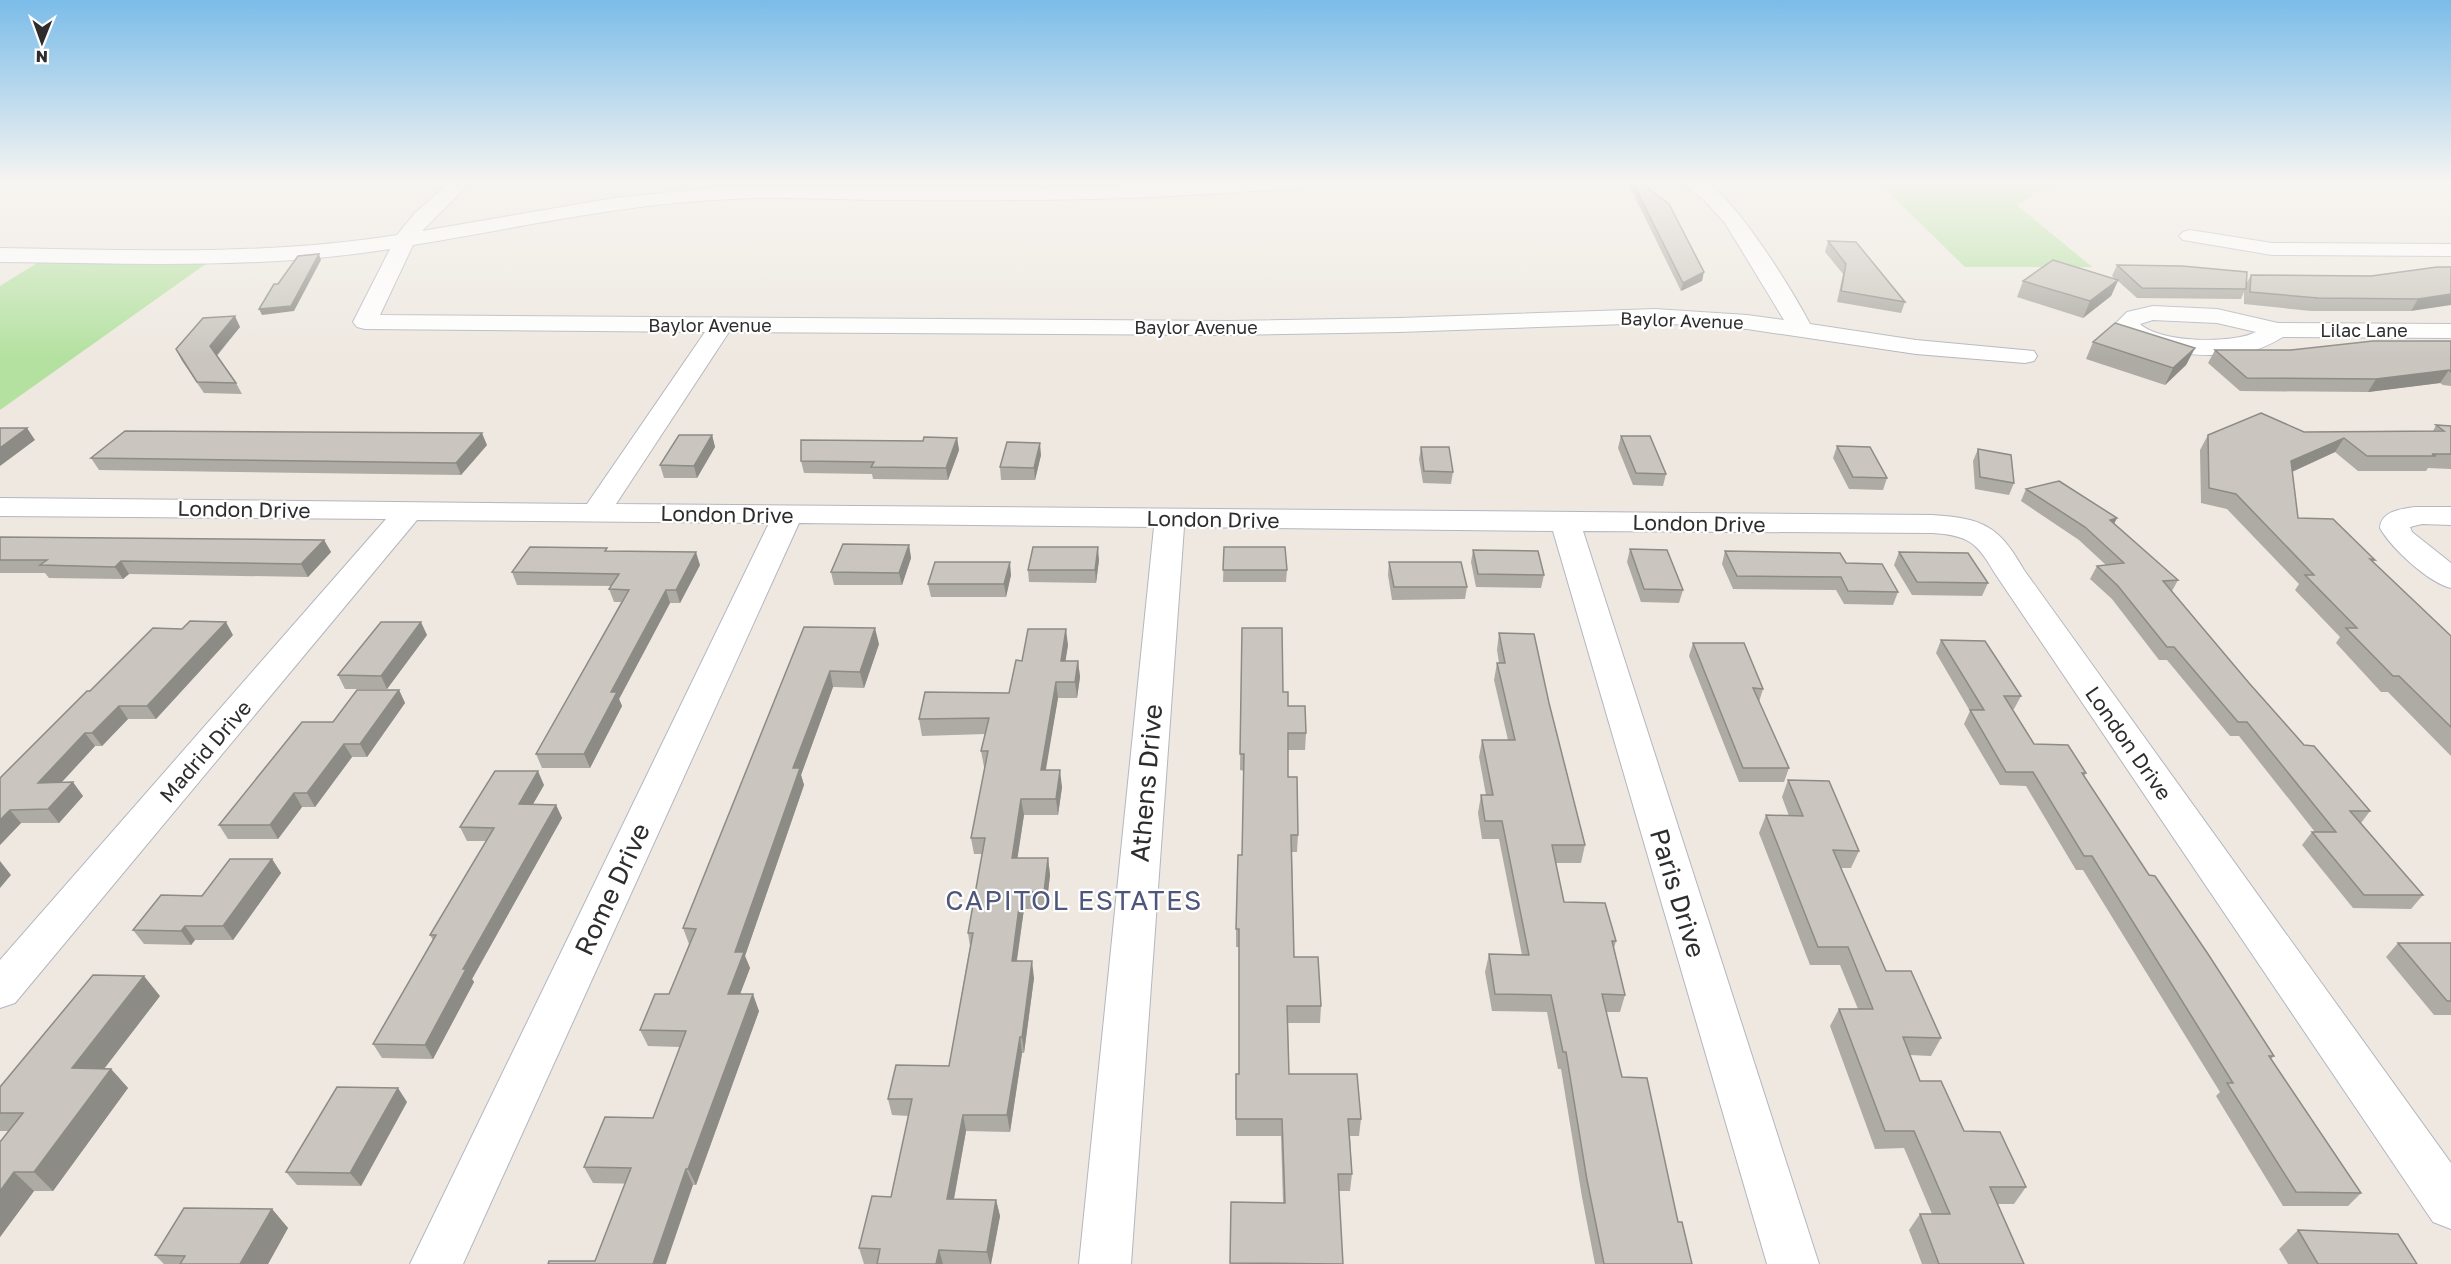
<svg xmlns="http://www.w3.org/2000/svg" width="2451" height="1264" viewBox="0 0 2451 1264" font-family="'Golos Text',sans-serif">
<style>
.green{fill:#b4e1a0}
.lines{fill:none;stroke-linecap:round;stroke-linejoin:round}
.street-casing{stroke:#b4b6c0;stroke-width:2}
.street{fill:#fff;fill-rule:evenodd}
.wall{fill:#aeaaa4}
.shaded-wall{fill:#8d8b86}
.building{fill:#cac6bf;stroke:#8d8b86;stroke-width:1.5}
.labels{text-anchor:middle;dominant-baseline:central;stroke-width:4.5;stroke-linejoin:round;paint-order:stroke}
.far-street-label{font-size:18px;fill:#2d2d2d;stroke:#fff}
.street-label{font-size:21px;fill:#2d2d2d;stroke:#fff}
.near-street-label{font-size:26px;fill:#2d2d2d;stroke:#fff}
.near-neighbourhood-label{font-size:27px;letter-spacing:1.5px;fill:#4f567c;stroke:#fff}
</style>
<rect width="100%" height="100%" fill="#eee8e0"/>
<path class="green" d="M1877,181h180l-40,24 75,62h-127z
M50,255l167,1 -217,154v-124z"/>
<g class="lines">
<defs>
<path id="street" d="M451,181h21l-50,50 192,-33 96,-10 69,-2 267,2 191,-7h72l-3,4 -7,2c-134,13 -269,14 -404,13 -54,0 -109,-4 -163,-1 -108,4 -213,29 -319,46l-33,70 848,6 172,-3 255,-9 92,6 37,5 -59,-97 -21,-23 -24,-19c6,0 17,-2 23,0 30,12 91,112 107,143l106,16 118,11 3,5 -3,5 -9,2 -109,-9 -169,-25 -92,-6 -255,9 -172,3 -499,-3 -113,172 1316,11c51,3 67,11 92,55l427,593v66l-18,-7 -439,-650c-17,-30 -27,-37 -62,-39l-349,-2 236,733h-52l-214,-733 -369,-4 -53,737h-52l75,-737 -355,-4 -336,741h-53l359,-741 -352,-3 -402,483 -15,5v-48l386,-441 -386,-3v-18l587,6 118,-172 -340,-3 -8,-2 -4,-5 37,-73c-130,21 -260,14 -390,13v-14c133,2 265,8 397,-13l18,-22z
M2190,230l82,13 179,1v12l-179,-1 -89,-15 -4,-4 4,-4z
M2153,306l64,3 61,14 173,1v14l-168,-1c-12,7 -22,12 -35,15 -35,7 -111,4 -133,-28l12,-12zM2153,320l64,3 39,9c-23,12 -96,11 -116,-8z
M2415,507h36v18l-29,-1 -12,3 2,5 39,31v25c-22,-5 -60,-40 -71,-60 1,-17 21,-19 35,-21z"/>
</defs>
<use href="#street" class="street-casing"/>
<use href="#street" class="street"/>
</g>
<path class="wall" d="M1627,181h11l64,100 -21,10z
M1828,241l77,61 -4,11 -64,-11 6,-28 -18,-22z
M2117,265l129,19 5,-9 120,1 80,-9 -40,44h-100l-67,-7v-12l-3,7 -104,-1 -19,-17 -7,15 -28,22 -66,-21 6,-16 92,-2 -3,-3z
M240,327l-23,29 19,27 6,11 -38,-1 -22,-32 -6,-12z
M2451,341v45l-8,-1 -3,-2 -72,9 -128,-1 -32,-28 7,-13h76z
M2093,342l102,6 -9,17 -21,20 -79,-26z
M2436,425l15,1v43l-23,-1 -2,3h-68l-23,-19 -43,20 6,46 77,42 -2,2 78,74v120l-63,-64h-7l-45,-49 4,-6 -45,-47 4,-6 -72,-75 -26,-6 -1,-53 8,-15 96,-3 129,-1z
M712,435l3,12 -18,31h-33l-4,-13z
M1621,436l45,38 -3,12 -30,-1 -15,-37z
M957,438l2,12 -11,30 -75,-1 -1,-5 -68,-1 -3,-12 122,-20z
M487,445l-26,30 -362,-5 -8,-12z
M1837,446l50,32 -4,12 -34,-1 -16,-31z
M1421,447l32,25 -2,12 -28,-1 -4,-24z
M1978,449l36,34 -5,12 -34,-6 -2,-28z
M1041,455l-6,25h-34l-1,-13z
M2026,489l88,35 64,56 -6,11 77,92 55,62 66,66 -9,12 62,72 -12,14 -58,-1 -51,-63 10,-13h3l-76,-96h-9l-63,-76h-8l-47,-61 -22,-20 7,-13 9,-1 -27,-25 -58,-39z
M0,537l324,3 7,12 -23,25 -179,-3 -6,5 -74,-1 -4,-5h-45z
M909,545l2,13 -9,27h-68l-3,-13z
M1224,547l63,23 -1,12h-63z
M1630,549l53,41 -4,13 -38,-1 -14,-40z
M1473,550l71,25 -3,13 -65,-1 -5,-25z
M608,551l92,14 -20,38h-10l-51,96 3,7 -32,62h-48l-6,-14 85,-152h-7l-5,-13 2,-3 -94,-1 -5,-13z
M1725,551l121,12 52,29 -5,13 -49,-1 -8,-14 -103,-1 -11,-25z
M1899,552l89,31 -6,13 -70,-1 -18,-30z
M1099,560l-3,23 -67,-1 -1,-12z
M1389,562l78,25 -2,12 -73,1 -4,-25z
M1011,575l-5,22h-75l-3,-13z
M804,627l75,17 -15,44 -31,-1 -32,88 3,10 -59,171 5,12 -10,26 19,17 -63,174 -103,-2 -9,-16 69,-49 27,-71 -32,-1 -8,-16 29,-36 20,-50 -6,-16z
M1242,628l41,64 5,14 18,27 -1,17h-17v27l10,58 -1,17h-5l2,105 27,49 -1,17h-32l1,51 72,45 -2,17h-9l2,38 -2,17h-11l4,73h-113l1,-62 52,1 -2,-67h-45v-62h3v-127h-3v-18l6,-74 2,-84 -4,-1z
M1499,633l50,70 36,142 -4,18h-25l8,39 52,39 -2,7 11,47 -5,17h-14l16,65 56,145 14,42h-97l-13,-67 -21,-128h-3l-11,-57 -55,-1 -7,-39 4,-18 33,1 -23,-116h-17l-4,-26 3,-18h5l-7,-38 3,-17h26l-14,-60 3,-17h2l-2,-13z
M233,635l-77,84h-28l-26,27h-7l-34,37 22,13 -24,27h-38l-21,22v-67l90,-87z
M427,635l-40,54h-42l-7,-14z
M1941,640l80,56 -7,13h-2l22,35 52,29 -2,3 65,99 125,181 -3,3 90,134 -13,13h-65l-67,-110 4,-4 -137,-222h-7l-50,-84 -26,-1 -36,-61 6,-13 -34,-58z
M1693,643l70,46 -4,13 30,66 -5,14h-45l-50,-126z
M1068,645l-3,16h13l2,16 -3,21h-19l-13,72 17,17 -4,28h-34l-7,43h31l2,17 -4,34h-22l-7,52 17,17 -10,75h-2l-12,79 -44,-1 -12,68 42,1 4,16 -9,48h-127l-5,-16 32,-51 18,-81 -17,-1 -4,-16 61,-33 21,-120 -2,-13 14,-79h-8l-3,-16 14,-71h-1l-3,-16 4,-17 -63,2 -3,-17 90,-26 13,-32z
M399,690l6,13 -38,54h-15l-37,50h-13l-24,32h-50l-9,-14 114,-103z
M1788,780l71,71 -8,17h-10l45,103 55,67 -10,18 -21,-1 10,26 44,50 62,56 -12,17h-16l26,60h-102l-13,-34 11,-16h12l-28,-66 -29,1 -45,-123 9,-17h19l-18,-44h-30l-51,-132 7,-18 23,1 -7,-19z
M544,785l-11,19 23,1 6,13 -90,161 2,3 -41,77 -51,-1 -9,-14 60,-104 -3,-5 56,-94h-19l-7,-14z
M272,859l9,14 -48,67h-38l-4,5 -47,-1 -11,-14z
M2398,943h53v72h-17l-48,-58z
M160,996l-56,73h7l17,19 -75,103h-19l-34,46 8,-106h-8v-44z
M407,1102l-46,84 -64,-1 -11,-13z
M272,1209l16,19 -20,36h-104l-9,-9z
M2298,1230l119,34h-129l-9,-15z"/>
<path class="shaded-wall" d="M319,254l2,6 -27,51 -32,4 -3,-6z
M1704,272l-2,9 -21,10 2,-8z
M2118,280l-7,16 -28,22 7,-17z
M2451,294v11l-40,6 7,-12z
M235,316l5,11 -25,30 -5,-11z
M2195,348l-9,17 -21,20 8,-17z
M2449,370l-9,13 -72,9 8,-13z
M27,428l8,12 -35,26v-18z
M482,433l5,12 -26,30 -5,-12z
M712,435l3,12 -18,31 -3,-12z
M957,438l2,12 -11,30 -2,-12z
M2344,438l-9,14 -52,24 8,-15z
M1040,443l1,12 -6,25 -1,-12z
M2117,518l-6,12 -1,-10z
M324,540l7,12 -23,25 -7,-13z
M909,545l2,13 -9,27 -3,-12z
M1098,547l1,13 -3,23 -1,-13z
M696,552l4,13 -20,38 -4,-13z
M121,561l8,13 -6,5 -8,-12z
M1010,562l1,13 -5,22 -2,-13z
M666,590l4,13 -51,96 3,7 -32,62 -6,-14 27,-62z
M226,622l7,13 -77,84 -9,-13z
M421,622l6,13 -40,54 -6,-13z
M875,628l4,16 -15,44 -4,-16z
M1066,629l2,16 -5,32 -2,-16z
M1078,661l2,16 -3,21 -2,-16z
M830,671l3,16 -32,88 3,10 -59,171 5,12 -16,42 -6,-16 7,-42 58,-184z
M1056,682l2,16 -15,89 -2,-17z
M399,690l6,13 -38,54 -7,-13z
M119,706l9,13 -26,27 -10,-13z
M85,733l10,13 -46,50 -11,-13z
M344,744l8,13 -37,50 -8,-14z
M1060,770l2,17 -4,28 -2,-16z
M538,771l6,14 -19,33 -6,-14z
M73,782l10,14 -24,27 -11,-14z
M294,793l8,14 -24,32 -8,-14z
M1021,799l3,16 -9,60 -3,-17z
M556,805l6,13 -90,161 2,3 -41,77 -8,-14 38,-76z
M10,810l11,13 -21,22v-25z
M1048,858l2,17 -4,34 -2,-17z
M272,859l9,14 -48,67 -10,-14z
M0,861l11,14 -11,13z
M1021,892l3,17 -10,69 -2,-17z
M185,926l10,14 -4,5 -10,-14z
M1032,961l2,17 -10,75 -2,-16z
M144,976l16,20 -70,91 -18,-19z
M753,994l6,17 -63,174 -8,-16z
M1020,1037l2,16 -12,79 -3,-17z
M111,1069l17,19 -75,103 -19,-19z
M398,1088l9,14 -46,84 -11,-13z
M963,1115l3,16 -15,84 -4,-16z
M686,1169l7,16 -27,79h-13z
M14,1172l20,19 -34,46v-46z
M996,1200l4,16 -9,48h-1l-3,-12z
M272,1209l16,19 -20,36h-28z
M939,1250l4,14h-7z"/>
<path class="building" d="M1632,181h6l31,23 35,68 -21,11z
M1828,241l28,1 49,60 -64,-11 5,-27z
M319,254l-28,52 -32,3 15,-25h4l20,-28z
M2053,260l65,20 -28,21 -67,-20z
M2117,265l65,1 65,6 -1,17 -104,-1z
M2437,267h14v27l-33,5 -100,-1 -68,-6 1,-17 120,1z
M235,316l-25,30 26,37 -39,-1 -21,-33 27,-31z
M2115,323l80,25 -22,20 -80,-26z
M2373,341h78v31l-2,-2 -73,9 -129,-1 -32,-28h76z
M2261,413l43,19 140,-1 -8,-6 15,1v28h-19l4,2h-69l-23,-18 -53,23 7,57 35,1 42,41 -5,-1 81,77v91l-52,-51h-6l-47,-48h11l-52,-53h9l-78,-81 -27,-6 -1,-53z
M0,428h27l-27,20z
M125,431l357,2 -26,30 -365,-5z
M679,435h33l-18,31 -34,-1z
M1621,436h29l16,38 -30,-1z
M924,437l33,1 -11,30 -75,-1 3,-5 -73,-1v-21l122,1z
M1007,442l33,1 -6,25 -34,-1z
M1837,446l33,1 17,31 -34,-1z
M1421,447h28l4,25 -29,-1z
M1978,449l33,6 3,28 -34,-6z
M2059,481l58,37 -7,2 68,60 -15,1 86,102 55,62 10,1 56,65h-20l73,84h-59l-52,-63h24l-89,-110h-9l-64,-75h-7l-49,-61 -21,-20 27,-3 -39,-36 -59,-38z
M0,537l324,3 -23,24 -180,-3 -6,6 -75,-2 7,-5h-47z
M843,544l66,1 -10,28 -68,-1z
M530,547l77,1 -2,3 91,1 -20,38h-10l-55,102h6l-33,62h-48l93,-164 -20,-1 10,-15 -107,-2z
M1033,547h65l-3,23h-67z
M1224,547h61l2,23h-64z
M1630,549l37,1 16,40 -39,-1z
M1473,550l65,1 6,24 -66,-1z
M1725,551l115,2 6,10 36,1 16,28 -50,-1 -7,-14 -104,-1z
M1899,552l69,1 20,30 -71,-1z
M935,562h75l-6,22h-76z
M1389,562h72l6,25h-73z
M190,621l36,1 -79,84h-28l-27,27h-7l-47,50 35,-1 -25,27 -38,1 -10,10v-42l87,-87h3l63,-63 29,1z
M381,622h40l-40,54 -43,-1z
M804,627l71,1 -15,44 -30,-1 -37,97h7l-65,184h9l-16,42h25l-65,175h-2l-33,95h-105l1,-3h46l36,-93 -47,-1 21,-50 48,1 33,-87 -46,-1 15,-36h14l27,-65 -13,-1z
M1242,628h40l1,64h5v14h17l1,27h-18v44h9l1,58h-7l3,122h24l3,49h-34l2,68h68l4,45h-13l4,55h-14l5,90 -113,-1 1,-61 54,1 -3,-84h-46v-45h3v-145h-3l2,-74h4l2,-101h-4z
M1028,629h38l-5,32h17l-3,21h-19l-15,88h19l-4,29h-35l-9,59h36l-4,34h-23l-9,69h20l-10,76h-2l-13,78h-44l-16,84 49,1 -9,52 -48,-2 -3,14h-59l3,-15 -21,-1 13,-52 19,1 21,-98h-24l8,-34 53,1 24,-133h-5l17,-95h-14l17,-87h-7l8,-33 -70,1 6,-27 84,1 7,-33 6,1z
M1499,633l35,1 15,69 36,142h-33l12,57 41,1 11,38h-4l13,54 -23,-1 20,83 25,1 31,144h4l10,42h-88l-17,-84 -21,-128h-3l-12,-57 -56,-1 -6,-40 40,1 -27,-134h-17l-4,-26h12l-11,-55h33l-18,-77h8z
M1941,640l44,1 36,55h-17l30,48 34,1 18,28h-4l67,102 6,1 53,78 66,102h-5l92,137 -65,-1 -69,-109h6l-141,-227h-8l-51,-84h-27l-36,-62h14z
M1693,643h51l19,46 -10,-1 36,80h-46z
M357,690h42l-39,54h-16l-37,49h-13l-24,32h-51l83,-103h31z
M495,771h43l-19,33 37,1 -93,164h3l-41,76 -52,-1 63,-109h-6l64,-107 -34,-1z
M1788,780l41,1 30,70 -26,-1 53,121h25l30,67 -38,-1 17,44h21l23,50 36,1 26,55h-36l34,77h-85l-19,-50h30l-36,-83h-29l-46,-122h34l-25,-62h-30l-52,-132 37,1z
M230,859h42l-49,67h-38l-4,5 -48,-1 28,-35 41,1z
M2398,943h53v58h-4z
M93,975l51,1 -72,92 39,1 -77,103h-20l-14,19v-49l23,-29h-23v-26z
M337,1087l61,1 -48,85 -64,-1z
M184,1208l88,1 -32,55h-60l5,-8 -30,-1z
M2298,1230l100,4 19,30h-99z"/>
<linearGradient id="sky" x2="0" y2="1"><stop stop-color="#7bbce9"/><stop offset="0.51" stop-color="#f7f5f1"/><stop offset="1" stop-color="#f7f5f1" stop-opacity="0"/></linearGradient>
<rect width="2451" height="358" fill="url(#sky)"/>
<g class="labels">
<g class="far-street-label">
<text transform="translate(1682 320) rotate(2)">Baylor Avenue</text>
<text x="710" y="325">Baylor Avenue</text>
<text x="1196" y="327">Baylor Avenue</text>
<text x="2364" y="330">Lilac Lane</text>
</g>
<g class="street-label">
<text transform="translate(244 509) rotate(1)">London Drive</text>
<text transform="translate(727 514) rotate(1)">London Drive</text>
<text transform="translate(1213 519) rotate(1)">London Drive</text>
<text transform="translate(1699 523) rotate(1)">London Drive</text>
<text transform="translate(2129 743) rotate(55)">London Drive</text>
<text transform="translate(205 751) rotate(-49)">Madrid Drive</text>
</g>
<g class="near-street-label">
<text transform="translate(1146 783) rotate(-85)">Athens Drive</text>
<text transform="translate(612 889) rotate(-65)">Rome Drive</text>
<text transform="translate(1678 893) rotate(73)">Paris Drive</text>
</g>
<g class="near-neighbourhood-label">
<text x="1074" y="900">CAPITOL ESTATES</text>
</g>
</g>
<g transform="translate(42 42) rotate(181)" stroke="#ffffff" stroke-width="4.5" paint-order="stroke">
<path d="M0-4.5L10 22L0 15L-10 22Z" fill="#2d2d2d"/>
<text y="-9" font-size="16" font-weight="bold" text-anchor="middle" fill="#2d2d2d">N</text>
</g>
</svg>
